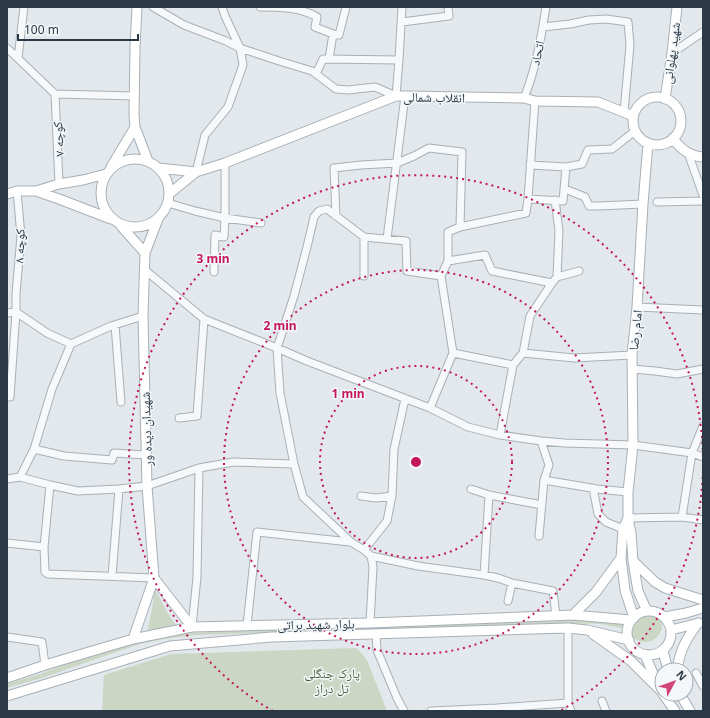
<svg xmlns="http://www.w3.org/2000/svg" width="710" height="718" viewBox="0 0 710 718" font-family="'Noto Sans','Noto Naskh Arabic',sans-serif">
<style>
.green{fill:#ccd6c4}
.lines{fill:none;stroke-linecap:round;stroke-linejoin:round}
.street-casing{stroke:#a8b0b7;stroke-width:9}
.secondary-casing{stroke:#a8b0b7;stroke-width:11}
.street{stroke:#f6f8f9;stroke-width:7}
.secondary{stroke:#fff;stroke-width:9}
.ring{fill:none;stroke:#c2185b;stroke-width:2;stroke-dasharray:2 4}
.labels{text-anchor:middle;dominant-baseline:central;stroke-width:3;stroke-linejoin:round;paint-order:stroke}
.street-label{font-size:13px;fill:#2a3945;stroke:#f3f7f9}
.park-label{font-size:13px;fill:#486137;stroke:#f3f7f9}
.centre{fill:#c2185b;stroke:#f3f7f9;stroke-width:2}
.ring-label{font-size:12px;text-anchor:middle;font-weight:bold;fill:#c2185b;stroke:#f3f7f9;stroke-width:3;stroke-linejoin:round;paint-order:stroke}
</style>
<rect width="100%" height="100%" fill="#e3e8ec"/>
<path class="green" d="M155,589l11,21 11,17 -30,6 5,-24z
M628 625a17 17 0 1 1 34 0a17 17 0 1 1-34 0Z
M573,619l51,5v2l-3,2 -20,-4 -38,-1 -366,12 -27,3 -26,5 -28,9 -71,25 -38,11v-4l33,-10 67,-26 66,-14 75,-4 296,-9z
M357,648l10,12 20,51h-285l2,-36 67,-21z"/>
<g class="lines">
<defs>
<path id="street" d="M153,7l31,18 42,16 14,7 39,13 33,10 24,18 12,1 27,-3 21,9 3,-36 3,-53
M260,7c19,0 40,0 57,10l-2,10 18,7
M402,22l47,-6 -1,-9
M543,27l27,-3 19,-4 17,-1 22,3 2,23 -6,67
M7,48l48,46 80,2
M672,53l31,-21
M18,58l6,-51
M329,59l4,-25 6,1 7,-28
M316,74l7,-15 76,1
M55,94l4,90
M524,98c12,-29 17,-60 22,-91
M688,153l15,42
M530,165l36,2 16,-3 6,-14 24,-1 23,-18
M196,172l9,-37 23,-28 15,-42 -3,-17 -15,-32 -3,-9
M565,189l20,8 4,9h9l45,-2
M528,199l35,2 3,-34
M555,200l4,31 -2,46
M657,202l46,-1
M168,203l27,8 30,7 36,5
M336,216l-2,-48 27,-3 36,-2 17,-7 15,-8 33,4 -2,75
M364,237v39
M387,239l18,-143
M448,261l37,-6 7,16 60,12
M145,270l59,49 73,29 30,13 123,47 38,19 32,8 41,6 24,2 68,2 59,8 11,4
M214,272l1,-37 9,2 1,-19v-55
M441,276l7,-15v-29l12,-5 66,-14 2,-14 7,-98
M637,307l66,3
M7,313l9,-1 31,21 24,11
M115,325l6,77
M453,353l60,12
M523,353l51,5 58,-3
M632,369l23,2 22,3 26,-5
M7,397h3l6,-85v-18l5,-58 -4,-45
M179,418l18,-2 7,-97
M500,435l13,-70 10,-12 7,-37 22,-33 5,-6 22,-6
M34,449l30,7 48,4 2,-7 32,2
M294,464l-14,-71 -3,-45 17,-52 13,-49 7,-30 5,-6 8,-2 37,28 42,4 1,30 34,5 12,77 -23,55
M20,477l30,8 28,6 41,-2 28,-3 52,-18 34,-6 61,2 9,33 48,45 13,8
M7,479l13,-2 14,-28 18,-60 19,-45 40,-18 32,-10
M544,480l53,9 31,3
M50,485l-6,62 1,25 3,2 106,4
M593,488l5,26 8,8 17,7
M471,489l18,6 53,10
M361,496l15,2 16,-2
M682,517l10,-64 11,-27
M628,518l54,-1 21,3
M539,536l5,-56 5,-15 -8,-24
M7,543l37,4
M371,556l47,10 66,9 14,3 14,5 41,8 3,25
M484,575l5,-80
M112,576l7,-87
M508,601l4,-18
M370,623l3,-56 -2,-11 -7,-6 23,-29 5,-25 2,-47 11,-50
M247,625l10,-93 93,10
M192,627l5,-50 2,-109
M568,628v75l3,8
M376,634l1,16 20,48 7,13
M7,637l35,5 3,23
M696,673l7,13
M602,701l4,10
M431,711l66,-3 71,-5"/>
<path id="secondary" d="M137,7l-2,40 -1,68 1,12 13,34
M633 121a24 24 0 1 1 48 0a24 24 0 1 1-48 0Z
M665,99l7,-46 5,-46
M673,138c7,11 17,18 30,19
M101 193a34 34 0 1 1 68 0a34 34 0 1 1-68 0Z
M111,167l24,-40
M158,168l38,4
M36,191l23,8 52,20
M7,194l10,-3h19l23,-7 24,-4 23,-6
M169,194l27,-22 29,-9 171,-67h9l119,2 11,3 63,1 35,14
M121,226l24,27
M628,518l-5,11 -2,29 4,32 9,28
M633,561l22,21 10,6 38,12
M154,578l38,49
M647,611l-9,-20 -5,-30 -2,-28 -3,-15v-26l5,-47 -1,-90 5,-48 6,-103 5,-61
M627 633a22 22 0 1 1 44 0a22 22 0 1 1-44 0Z
M573,615l23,-23 25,-34
M665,617l21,-4 17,-5
M671,630l28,-7
M593,634l38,27 29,29
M133,639l21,-61 -7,-92 -4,-170 2,-63 13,-34
M663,651l5,19
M645,655l13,30
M677,670c3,-20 9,-31 21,-47
M7,678l38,-13 88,-26 59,-12 178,-4 203,-8 58,5
M663,694l12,17
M680,694l10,17
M7,696l163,-50 102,-9 296,-9 19,2 42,10"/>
</defs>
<use href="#street" class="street-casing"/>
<use href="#secondary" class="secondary-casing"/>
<use href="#street" class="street"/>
<use href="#secondary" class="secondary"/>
</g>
<g class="ring">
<circle cx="416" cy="462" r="96"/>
<circle cx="416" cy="462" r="192"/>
<path d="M703 465A287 287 0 0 1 560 711M273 711A287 287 0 1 1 703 459"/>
</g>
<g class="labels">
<g class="street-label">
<text transform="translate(537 53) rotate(-77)">اتحاد</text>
<text transform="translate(671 53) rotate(-82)">شهید پهلوانی</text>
<text transform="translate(434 97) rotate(1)">انقلاب شمالی</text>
<text transform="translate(58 139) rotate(-93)">کوچه ۷</text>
<text transform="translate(19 246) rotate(-88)">کوچه ۸</text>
<text transform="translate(635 330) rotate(-84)">امام رضا</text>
<text transform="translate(146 429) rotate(-92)">شهیدان دیده ور</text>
<text transform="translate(316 624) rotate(-1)">بلوار شهید براتی</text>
</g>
<g class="park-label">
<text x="332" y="673">پارک جنگلی<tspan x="332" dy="15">تل دراز</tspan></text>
</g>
</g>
<circle cx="416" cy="462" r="6" class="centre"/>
<g class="ring-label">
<text x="213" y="263">3 min</text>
<text x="280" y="330">2 min</text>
<text x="348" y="398">1 min</text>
</g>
<rect width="710" height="718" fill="none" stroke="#2a3945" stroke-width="16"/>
<g transform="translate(674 682) rotate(49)"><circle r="19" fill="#f3f7f9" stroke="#a3abb1"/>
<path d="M0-3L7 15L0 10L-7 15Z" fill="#d3457a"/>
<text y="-6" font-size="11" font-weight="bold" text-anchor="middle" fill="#2a3945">N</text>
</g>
<path d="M18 34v6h120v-6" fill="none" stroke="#2a3945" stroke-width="2"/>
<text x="24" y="34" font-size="12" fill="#2a3945" stroke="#f3f7f9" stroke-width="3" paint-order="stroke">100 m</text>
</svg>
